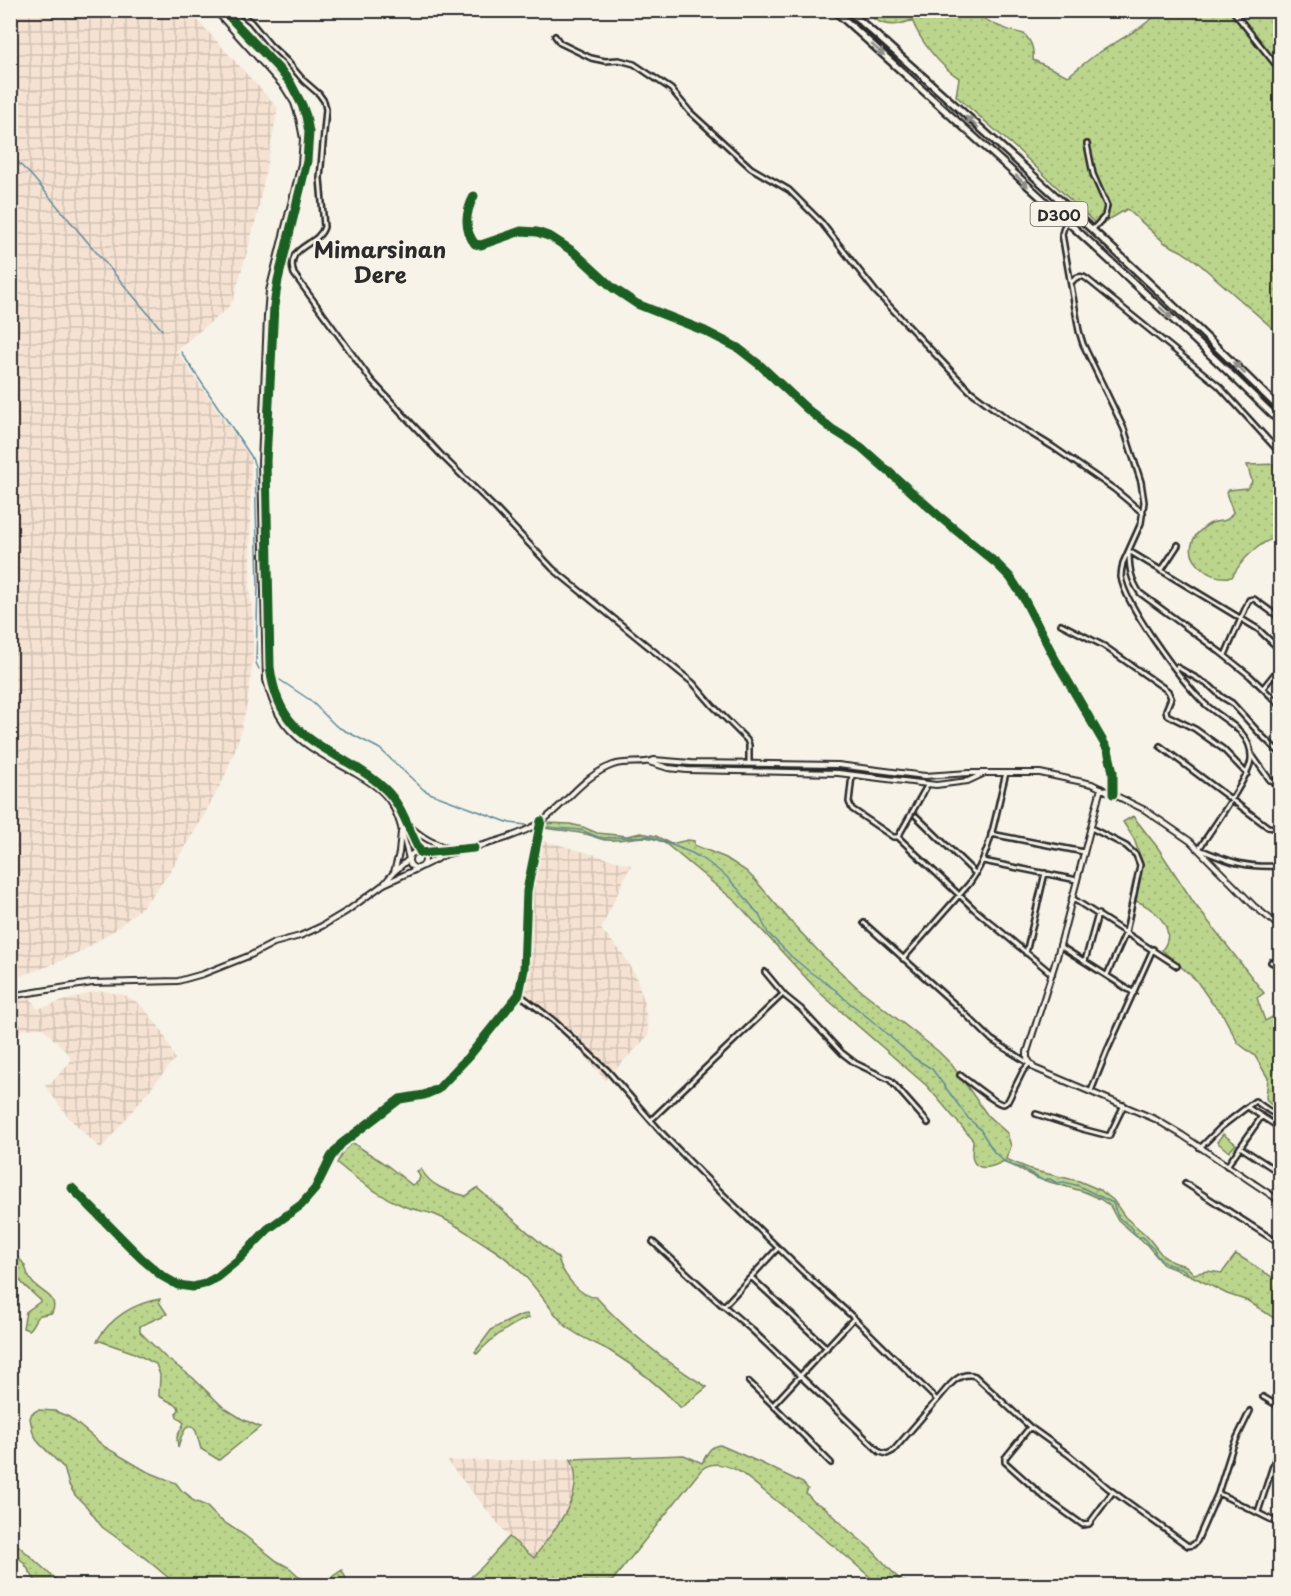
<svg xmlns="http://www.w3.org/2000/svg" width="1291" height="1596" viewBox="0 0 1291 1596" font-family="'Playpen Sans',sans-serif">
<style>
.industrial{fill:url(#industrial-grid)}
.grass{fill:url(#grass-dots);stroke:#74805c;stroke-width:1.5}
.garden{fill:#bcd58c;stroke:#74805c;stroke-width:1.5}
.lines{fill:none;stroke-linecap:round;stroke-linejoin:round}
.stream{stroke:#60889a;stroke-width:1.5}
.minor-casing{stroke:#2b2b2b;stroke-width:8}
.tertiary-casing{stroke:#2b2b2b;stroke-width:8}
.trunk-casing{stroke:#2b2b2b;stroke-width:10}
.minor{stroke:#f7f3e8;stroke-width:3}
.tertiary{stroke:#f7f3e8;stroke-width:4}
.trunk{stroke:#f7f3e8;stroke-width:5}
.cycleway-casing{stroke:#f7f3e8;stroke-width:13}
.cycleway{stroke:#1b5e20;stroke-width:9}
.oneway{fill:#918f8a}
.labels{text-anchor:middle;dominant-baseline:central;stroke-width:5;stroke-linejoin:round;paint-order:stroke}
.shield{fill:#f7f3e8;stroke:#686764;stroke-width:1.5}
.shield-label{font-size:15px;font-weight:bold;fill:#2b2b2b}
.district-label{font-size:22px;font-weight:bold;fill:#2b2b2b;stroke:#f7f3e8}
</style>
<defs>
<pattern id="industrial-grid" width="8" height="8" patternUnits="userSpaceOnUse" patternTransform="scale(1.5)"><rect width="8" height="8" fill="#f5e2d3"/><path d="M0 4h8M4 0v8" fill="none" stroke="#d2c2b5"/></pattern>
<pattern id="grass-dots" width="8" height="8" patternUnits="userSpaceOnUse" patternTransform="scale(1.5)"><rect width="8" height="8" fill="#bcd58c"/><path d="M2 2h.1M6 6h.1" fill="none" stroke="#a2b779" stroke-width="1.8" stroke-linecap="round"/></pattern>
</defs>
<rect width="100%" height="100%" fill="#f7f3e8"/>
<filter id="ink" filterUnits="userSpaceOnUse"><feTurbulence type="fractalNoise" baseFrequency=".0167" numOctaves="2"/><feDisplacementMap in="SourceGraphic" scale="12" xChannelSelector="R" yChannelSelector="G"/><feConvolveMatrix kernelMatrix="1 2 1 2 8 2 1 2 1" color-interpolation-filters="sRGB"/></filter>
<g filter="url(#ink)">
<path class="industrial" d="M10,11h179l89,97 -21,108 -24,85 -7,9 -50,40 75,109 -1,134 3,26v40l-5,40 -9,40 -15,39 -22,41 -36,59 -23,28 -28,24 -36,23 -30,13 -38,13z
M538,839l93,26 -30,64 22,25 13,22 8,25 5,34 -44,45 -30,-35 -26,-23 -27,-19 -4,-8 3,-23 4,-54z
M103,991l21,4 10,5 10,8 19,24 12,27 -74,90 -33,-32 -24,-33h4l4,-2 18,-20v-6l-27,-28 -19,1 -13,9 -1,-37 21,-3 6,11 56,-17z
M571,1459l4,9 1,13 -4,19 -38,58 -25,-21 -62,-76z"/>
<path class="grass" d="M874,11h99c16,13 32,19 51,23 8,8 10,15 9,26l35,16 27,-21 43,-26 24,-18h118v322l-3,-1 -81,-71 -15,-10 -16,-8 -38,-34 -29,17 -79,-75 -63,-55 3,-18c-19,-12 -39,-37 -47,-58 -14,6 -25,7 -38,-1z
M1280,464v72c-21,6 -38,23 -48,41 -10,1 -20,0 -28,-7 -20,-15 -15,-34 5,-46 10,-6 17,2 24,-12l-7,-19 3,-3 18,-2 3,-3 2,-4 -5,-16z
M1133,816l25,32 36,55 70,90 -7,5 8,23 13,-7 2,8v86l-7,-2 -5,-4 -2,-4 2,-20 -13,-22 -17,-13 -16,-30 -10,-10 -16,-23 -34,-30c17,-21 -9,-44 -29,-50l9,-38 -8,-23 -11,-17z
M546,823l24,1 13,3 14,6 30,3 14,-3 15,3 15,8 17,-4 6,1v4l32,13 20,13 10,10 36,42 31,33 35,32 80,63 14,14 36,51 19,17 4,13 -5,13 29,12 44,10 21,9 13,10 12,17 21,18 16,20 10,7 14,4 8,8 13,-3 15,2 14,-19 44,28v40l-32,-21 -21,-7 -37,-19 -26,-10 -17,-20 -30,-26 -7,-13 -10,-7 -15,-7 -49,-14 -32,-17c-9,5 -26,12 -31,-1 -2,-5 0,-14 0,-20l-46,-54 -107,-93 -84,-91 -70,-58c-26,-14 -34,-2 -59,-4 -8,0 -14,-5 -22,-6 -13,-3 -28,-4 -42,-6z
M353,1143l35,23 24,19 6,-3 2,-5 -3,-6 4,-2c10,18 26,22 45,27l11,-8 81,70c4,15 21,39 38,39 32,36 70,65 111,90l-26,21c-21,-22 -45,-41 -71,-57 -14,-8 -30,-13 -43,-24 -13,-12 -21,-26 -32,-39 -13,-17 -29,-31 -47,-42 -18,-11 -36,-25 -55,-32 -9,-3 -18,-4 -27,-7 -25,-10 -49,-27 -69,-44l7,-13z
M11,1252c5,4 11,8 14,14 2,6 3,12 8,17 7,9 27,13 19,30 -20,3 -12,2 -23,17l-6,-2 3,-16 15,-11c-16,-16 -31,-23 -30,-49z
M160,1299l-1,3 8,12 -27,12v6l26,26 26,19 31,30 19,12 18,8 -41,33 -18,-11 -5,-18 -4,-5 -6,2 -5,9 -3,11 -1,-11 7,-14 -7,-6 -1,-4 3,-3 -1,-4 -19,-10 1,-21 -4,-11 -24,-12 -32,-11h-3c13,-23 37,-38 63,-42z
M527,1314l2,4c-17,4 -41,24 -52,36l-2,-2 17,-23 29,-14z
M38,1410l17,1 14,6 36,30 41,24 30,12 6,8c5,3 7,3 10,9l14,6 13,13 25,16 33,26 13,7 18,17h-131l-32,-27 -43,-31 -15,-20 -12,-12 -6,-10 -5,-17 -25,-25 -6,-10 -3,-15 2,-5z
M720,1445l41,18 42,20 5,6 -2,4 8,9 12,6 21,21 24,20 29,31c7,5 15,2 22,5h-43l-33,-29 -106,-84c-13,-7 -27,-12 -39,-2l-92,115h-147l21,-19 26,-29 25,21c19,-28 54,-63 37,-99l113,-4 18,8c5,-8 7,-17 18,-18z
M10,1538l52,47h-20l-7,-5 -11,-17 -13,-13z
M342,1570l7,15h-20v-6z"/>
<path class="garden" d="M1223,1134l13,10 -7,8 -12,-10z"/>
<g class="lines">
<path class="stream" d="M10,155l21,20 131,155
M181,352l70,104 4,10 3,120 -2,77 3,6
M280,680l30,20 26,26 44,23 44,41 8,4 67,25 11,4 16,2
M545,827l36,3 17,7 8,1 43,-2 43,17 14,8 20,15 13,14 20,25 9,18 24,24 18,15 27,19 8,8 26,21 43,38 18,11 36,49 12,11 14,23 13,12 15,4 20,12 8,-1 7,4 7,-1 15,4 34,17 5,14 15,12 1,4 4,4h5l3,3 1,3 7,6 2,6 11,9 14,4 7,5"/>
<defs>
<path id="minor" d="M236,10l15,12 19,23 17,16 17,20 15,13 5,7 2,8 -6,69 4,49c-6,20 -40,18 -30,47l77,106 72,77 53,52 57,60 140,114 20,23 34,34 2,5v18
M1232,10l48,60
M555,36l5,7 31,15 14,3 14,-1 15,4 37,25 19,23 61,56 38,22 32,32 55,70 93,98 40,30 44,27 61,42 29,24
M1087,144l6,30 14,32 -2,10 -12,13
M474,196c-8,15 -11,33 1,48l6,1 40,-14 16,1 14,5 23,15 39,36 24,16 68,27 33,17 23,18 46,43 25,20 29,18 79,70 57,47 13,13 13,20 32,62 53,91 5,22v22
M1067,221l-3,6 -2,7 17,97 4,13 41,85 17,53 3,20 -3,21 -18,40c-1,4 -2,9 -2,14 4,28 58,100 79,122 16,19 53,29 51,60 -1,18 -41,72 -52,90 31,13 47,19 81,17
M1072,282c4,-6 10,-7 15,-3l132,107 61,67
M1129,551l129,78 22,21
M1129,552c0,16 2,28 11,41l80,59 30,24 30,29
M1161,571l17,-26
M1061,624l43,22 64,45 3,7 -5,12 1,5 28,14 28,20 24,25
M1225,655l24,-55 5,-1 26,19
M1177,667l33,19 12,11 10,6 29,32 19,18
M1263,688l17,-21
M1160,746l108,81 12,2
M1252,755l18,25 10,7
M852,775l-3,27 3,7 41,28h5l76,72 78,65
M916,816l60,58
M1091,828l35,18 10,9 4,10 -14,67 -19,43
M991,834l93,18
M898,837l30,-53
M983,861l94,19
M1072,898l105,68
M864,923l96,86 32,31 38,24
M1060,946l74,47
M1026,953l19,-80
M903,959l66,-75c23,-31 27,-74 37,-111
M1085,961l13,-47
M1271,962l9,4
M765,972l20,24 16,13 41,44 13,10 35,17 38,43
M519,994l35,27 53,49 54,62 40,41 101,98 52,47
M960,1075c7,5 37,30 43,29 2,0 3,-2 5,-3l15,-30 6,-7
M1091,1091l16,-40 46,-102
M1247,1107l33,21
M1036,1114l46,15 27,7 15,-31
M651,1120l132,-126
M1240,1147l40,26
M1200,1148l21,-21 34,-26 16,11 9,2
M1227,1166l35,-50
M1185,1183l95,61
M72,1188l69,70 21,18 16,9 15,2 11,-3 13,-7 21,-17 30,-31 33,-24 14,-16 16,-32 10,-13 59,-45 24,-4 14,-6 32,-34 49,-61 5,-25 3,-78 14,-68
M1275,1198l5,-8
M653,1242l70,64
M778,1248l-54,58 29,25 127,121 7,2 6,-3 44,-51
M751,1277l76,71
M749,1382l24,23 58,58
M1263,1397l17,10
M773,1405l81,-87 83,82c10,-11 21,-30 38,-24l55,51 39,28 39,33 80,58 5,-1 4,-4 21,-48 15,-47 17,-35
M1030,1427l-25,31v4l39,35 39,28 6,-1 23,-31
M1218,1493l62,31
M1258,1512l22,-68"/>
<path id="tertiary" d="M215,10l69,77 10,16 5,15 4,21 -2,25 -32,127 -2,26 -6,146 5,217c3,12 7,24 13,35 15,27 46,41 72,56 12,7 24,13 34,24 15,17 18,42 24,64l-15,13 -10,12
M223,10l57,60 10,12 12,23 4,11 3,16 -2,29 -29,119 -4,26 -8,155 4,206c7,56 33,69 77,95 14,8 27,16 38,27 18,17 24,43 36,64l53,-5
M649,762l19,6 19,2 151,3 98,12 32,-4 15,-7
M1101,788l-44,169 -30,95v6l7,10 121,51 27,16 98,66
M408,824c12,13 25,19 42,25
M472,848c23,-6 49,-13 69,-26 24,-17 43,-47 72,-57 14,-5 29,0 41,-5l37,3 147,2 87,11 44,-3h71l52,11 53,26 45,31 64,65 26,21
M409 860a8 8 0 1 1 16 0a8 8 0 1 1-16 0Z
M421,867l26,-13 14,-3
M394,872l5,-19 2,-21
M10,996l82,-13 86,-2 25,-7 48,-19 23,-12 26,-7 22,-10 25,-15 37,-27 35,-16"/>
<path id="trunk" d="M834,10c150,136 302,271 446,412
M848,10c147,130 293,261 432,399"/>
</defs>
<use href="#minor" class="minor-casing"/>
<use href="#tertiary" class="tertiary-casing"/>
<use href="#trunk" class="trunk-casing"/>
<use href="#minor" class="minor"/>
<use href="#tertiary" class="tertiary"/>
<use href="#trunk" class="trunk"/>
<defs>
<path id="cycleway" d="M223,10l57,60 10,12 12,23 4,11 3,16 -2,29 -29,119 -4,26 -8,155 4,206c7,56 33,69 77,95 14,8 27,16 38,27 18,17 24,43 36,64l53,-5
M474,196c-8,15 -11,33 1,48l6,1 40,-14 16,1 14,5 23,15 39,36 24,16 68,27 33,17 23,18 46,43 25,20 29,18 79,70 57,47 13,13 13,20 32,62 53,91 5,22v22
M72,1188l69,70 21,18 16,9 15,2 11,-3 13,-7 21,-17 30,-31 33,-24 14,-16 16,-32 10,-13 59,-45 24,-4 14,-6 32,-34 49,-61 5,-25 3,-78 14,-70"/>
</defs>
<use href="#cycleway" class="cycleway-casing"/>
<use href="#cycleway" class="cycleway"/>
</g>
<defs><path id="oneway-solid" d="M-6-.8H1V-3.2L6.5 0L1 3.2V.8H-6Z" transform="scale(1.5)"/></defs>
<g class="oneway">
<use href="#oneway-solid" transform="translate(878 50) rotate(42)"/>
<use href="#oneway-solid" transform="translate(972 122) rotate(-138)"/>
<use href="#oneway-solid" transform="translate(1022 181) rotate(42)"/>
<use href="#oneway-solid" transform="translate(1166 313) rotate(43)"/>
<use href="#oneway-solid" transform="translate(1239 368) rotate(-135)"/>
</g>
</g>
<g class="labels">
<rect class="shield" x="1030.5" y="202" width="57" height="24" rx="4.5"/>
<g class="shield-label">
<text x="1059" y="214">D300</text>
</g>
<g class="district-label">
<text x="380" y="248">Mimarsinan<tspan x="380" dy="25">Dere</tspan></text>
</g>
</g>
<rect width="1291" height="1596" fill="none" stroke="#f7f3e8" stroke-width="36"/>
<rect x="18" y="18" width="1255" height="1560" fill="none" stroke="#2b2b2b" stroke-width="2" filter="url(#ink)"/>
</svg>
